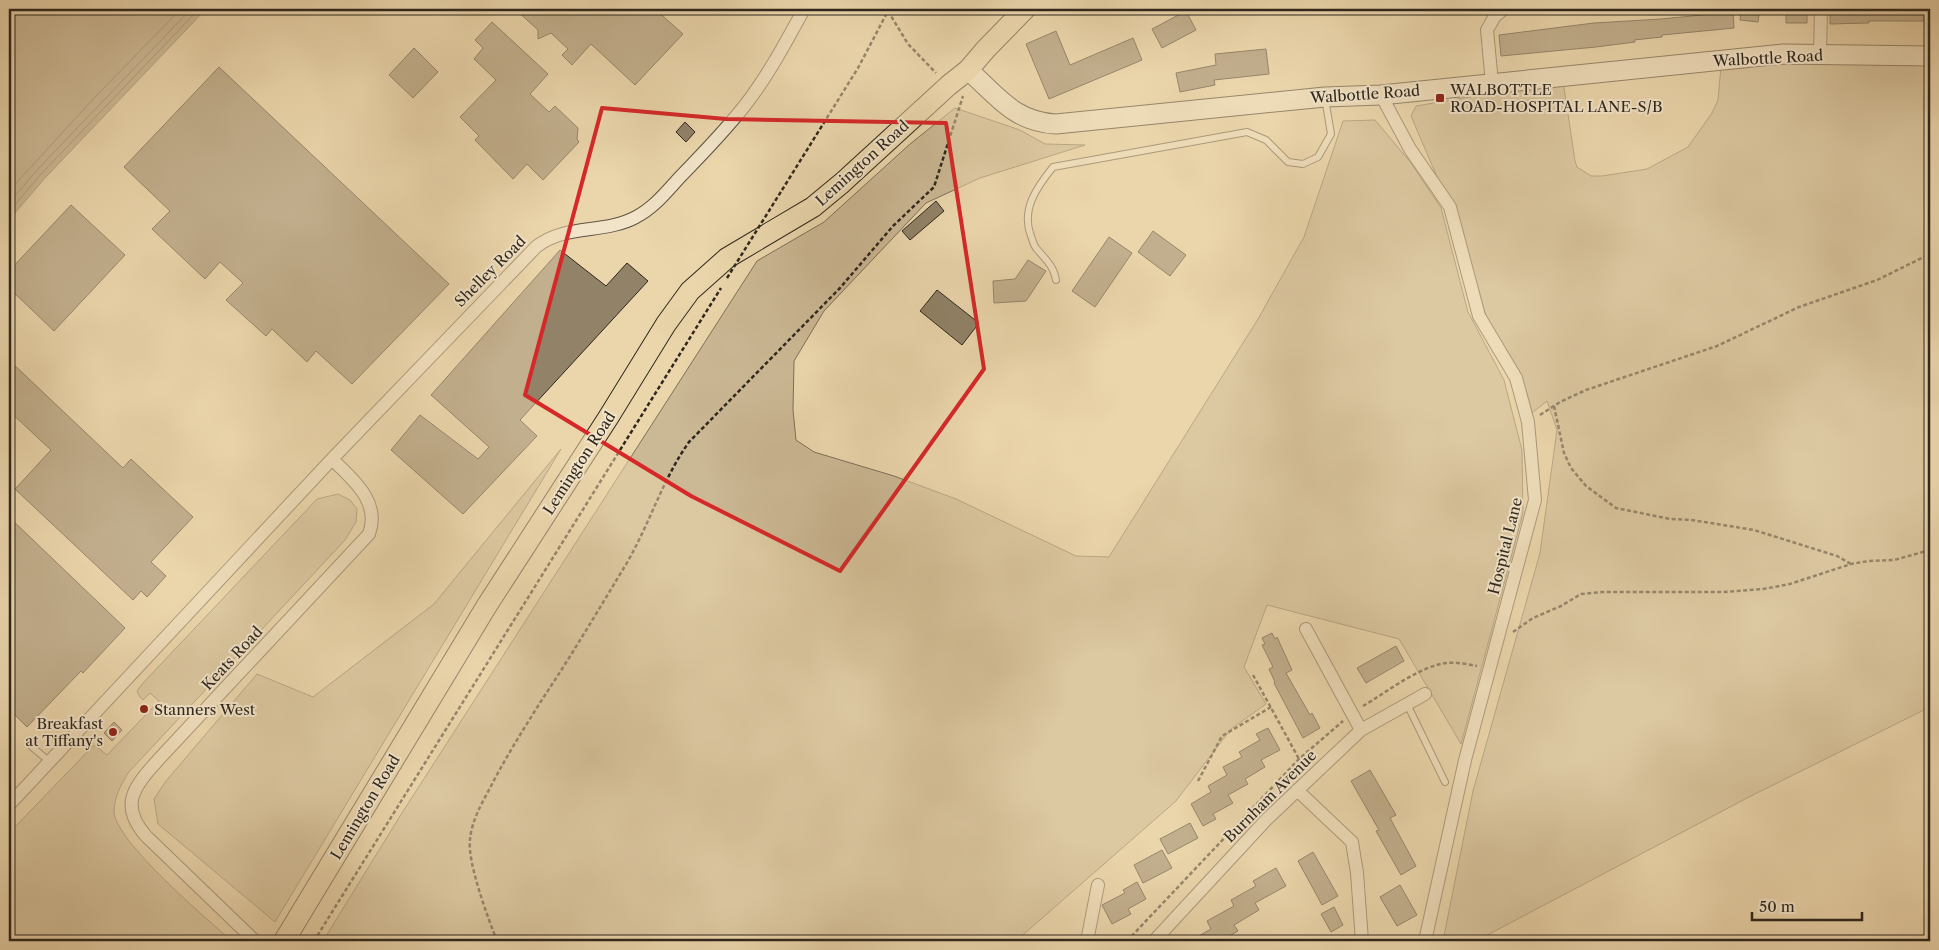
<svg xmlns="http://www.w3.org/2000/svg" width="1939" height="950" viewBox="0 0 1939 950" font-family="'Libre Caslon Text',serif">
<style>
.green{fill:#cbb894;stroke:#7d7059}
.water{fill:#ab9a7c;stroke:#796c56}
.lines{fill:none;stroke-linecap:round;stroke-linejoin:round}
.shore{stroke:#6d604d;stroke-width:1}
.building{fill:#918268;stroke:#2f271e}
.lane-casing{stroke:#5e5342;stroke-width:8}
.street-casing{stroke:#5e5342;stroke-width:14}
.secondary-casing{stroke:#2f271e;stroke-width:21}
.primary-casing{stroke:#2f271e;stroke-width:22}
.path{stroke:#2f271e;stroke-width:2.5;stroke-dasharray:4 2.5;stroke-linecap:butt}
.lane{stroke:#f2e4c9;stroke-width:6}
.street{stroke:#f2e4c9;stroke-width:12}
.secondary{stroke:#f2e4c9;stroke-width:19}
.primary{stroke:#ebd6ac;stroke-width:20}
.path-bridge{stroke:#2f271e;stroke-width:2.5;stroke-dasharray:4 2.5;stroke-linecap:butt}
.marked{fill:none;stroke:#d62828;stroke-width:4;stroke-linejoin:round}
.poi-dot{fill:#8f2418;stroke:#f2e4c9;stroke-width:2}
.labels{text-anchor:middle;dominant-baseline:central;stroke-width:4;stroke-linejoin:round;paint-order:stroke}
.street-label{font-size:15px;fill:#2f271e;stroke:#f2e4c9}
.poi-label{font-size:15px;fill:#2f271e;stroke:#f2e4c9;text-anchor:start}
</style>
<rect width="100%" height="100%" fill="#ebd6ac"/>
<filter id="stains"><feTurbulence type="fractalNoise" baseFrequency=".004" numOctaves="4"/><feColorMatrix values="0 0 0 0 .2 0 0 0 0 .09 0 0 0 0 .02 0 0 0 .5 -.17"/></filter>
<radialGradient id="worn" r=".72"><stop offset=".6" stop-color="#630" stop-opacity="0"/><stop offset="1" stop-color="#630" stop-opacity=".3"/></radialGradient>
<path class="green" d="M1852,59l78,5v643l-181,90 -273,144h-33l30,-150 67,-238 17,-123 -10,-29 -15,12 -10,-37 -36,-60 -32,-113 -16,-24 -27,-63 5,-10 147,-25 12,80 2,6 14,9h11l45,-7 41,-22 24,-34 6,-13 3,-34z
M955,108l65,22 25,14 40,1 -105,33 -54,25 -102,108 -30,50 -1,49 3,30 18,12 80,24 62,23 120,57 33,1 149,-238 46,-82 39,-116 32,-1 36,43 30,45 27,104 36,68 18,70 1,63 -62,231 -62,-105 -132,-34 -23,62 22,37 -35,25 -55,72 -160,140h-693l77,-125 357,-555 67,-39 86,-78z
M561,449l-286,473 -117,-98 -4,-25 12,-18 91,-107 56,23 121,-93z
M338,494l12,6 7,9 -1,13 -11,18 -217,233c-7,12 -14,24 -14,39 2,30 93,107 118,129h-223v-108l85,-88 13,10 52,-54 -9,-8 -7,7 -3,-3 -3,-6 6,-8 174,-184z"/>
<path class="water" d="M9,9h197l-161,169 -36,42z"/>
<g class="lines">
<path class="shore" d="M9,191l86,-94 86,-88
M9,203l28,-33 154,-161
M9,212l32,-38 158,-165"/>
</g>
<path class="building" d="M515,9h140l28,25 -48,51 -44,-41 -19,21 -10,-10 6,-6 -17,-16 -13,6v-9z
M1741,9h19l-2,13 -18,-2z
M1786,9h21v14h-21z
M1830,9h100v12h-61v2l-39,1z
M1186,11l10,19 -34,18 -10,-19z
M1733,12l1,16 -72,7v2l-28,3 1,2 -39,5 -95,9 -2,-21 95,-12 67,-4z
M492,22l56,52 -18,20 19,18 6,-6 23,22 -1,11 2,3 -36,38 -16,-16 -14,15 -38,-39 4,-4 -19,-19 36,-37 -22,-21 9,-11 -8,-8z
M1056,31l14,34 63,-27 9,22 -93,39 -23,-55z
M414,48l24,24 -25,26 -24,-23z
M1266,49l3,25 -55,6 1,5 -35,7 -4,-19 40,-8 -1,-11z
M219,67l230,217 -97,100 -36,-33 -9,11 -35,-33 -6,7 -40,-36 17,-17 -23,-21 -15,17 -53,-50 18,-18 -46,-44z
M685,122l10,10 -9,10 -10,-10z
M936,201l8,10 -34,29 -8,-9z
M71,205l54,50 -71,76 -45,-43v-17z
M1153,231l33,24 -16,21 -32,-24z
M1109,237l23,16 -37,54 -23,-16z
M560,250l46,36 21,-23 21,18 -128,139 17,16 -74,78 -72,-64 29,-35 58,44 11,-12 -58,-52z
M1028,260l18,11 -20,30 -32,2 -1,-22 22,-2z
M937,290l42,33 -17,22 -42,-34z
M9,360l114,108 8,-9 62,58 -42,45 15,14 -19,21 -6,-6 -8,9 -118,-111 36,-39 -42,-39z
M9,517l116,111 -42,45 -2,-2 -54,56 -18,-18z
M1272,633l3,6 2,-2 15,33 -6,3 24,42 2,-2 8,15 -17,10 -29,-55 1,-1 -6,-13 4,-2 -11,-22 3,-1 -3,-6z
M1396,646l8,15 -38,22 -9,-15z
M114,722l8,8 -10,11 -8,-8z
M1268,728l12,22 -19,10 4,7 -20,12 3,5 -20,11 5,8 -20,11 3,5 -13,7 -12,-22 20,-12 -3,-6 19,-11 -4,-8 19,-10 -3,-5 21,-12 -4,-6z
M1370,770l26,45 -6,3 26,48 -15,9 -25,-44 3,-1 -28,-49z
M1190,823l8,15 -30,16 -8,-15z
M1162,850l10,18 -29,15 -9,-18z
M1313,852l25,44 -16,9 -24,-44z
M1276,868l10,18 -31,17 4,7 -25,15 4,6 -18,10h-30l21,-12 -4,-8 27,-15 -3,-6 25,-14 -3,-5z
M1137,882l9,17 -18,10 3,5 -19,10 -10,-19 23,-12 -2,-3z
M1400,885l17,30 -20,11 -17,-29z
M1334,907l9,18 -12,7 -10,-18z"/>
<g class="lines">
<defs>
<path id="lane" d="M1056,280c-2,-14 -11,-21 -20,-32 -3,-4 -4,-10 -6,-15 -8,-25 7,-46 23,-66l194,-35 19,8 22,22 15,2 15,-7 13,-23 -6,-36
M1407,704l38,78
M32,747l17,14"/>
<path id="street" d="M1820,54l1,-45
M1492,83l-5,-53 8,-14 9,-7
M1381,95l29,54 40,58 29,109 37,62 12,44 7,78 -70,260 -40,181
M1306,629l55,101
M1297,790l55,52 5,31 5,68
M9,805l323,-346 204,-212c28,-23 69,-13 100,-30 18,-9 31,-26 45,-41 23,-24 48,-49 68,-76 21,-28 38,-60 55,-91
M255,941l-109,-105c-28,-32 -11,-50 13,-77l210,-225c12,-33 -17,-55 -37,-75
M1087,941l11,-56
M1154,941l112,-121 95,-90 64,-36"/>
<path id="secondary" d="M968,70c30,26 46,52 88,54l269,-27 56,-2 402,-41 147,2"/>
<path id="primary" d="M284,941l202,-334 122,-189 58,-94 24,-33 37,-33 86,-51 29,-24 107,-98 19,-15 18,-21 39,-40"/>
</defs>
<use href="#lane" class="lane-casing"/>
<use href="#street" class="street-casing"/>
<use href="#secondary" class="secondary-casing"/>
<use href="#primary" class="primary-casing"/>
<path class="path" d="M888,11l20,33 28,29
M1930,95v3
M782,190l76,-122 31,-59
M1554,406l10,47 7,15 15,18 30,22 54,11 22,1 62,10 83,26 14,8
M1540,415l20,-13 26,-12 131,-44 82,-39 78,-27 53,-26
M1513,632l20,-14 28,-12 20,-12 21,-2h121l40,-3 27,-5 61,-20 18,-3 25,-1 36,-10
M1253,675l46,84
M1363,706c24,-14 55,-39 83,-43 10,-1 21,1 31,3
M1198,781l24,-45 49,-29
M314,941l407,-653
M497,941c-9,-23 -30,-79 -27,-102 2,-19 12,-36 21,-53 16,-31 35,-61 54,-91 28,-42 54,-86 80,-129 24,-40 37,-86 64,-124l151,-154 53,-62 41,-39 29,-91
M1127,941l172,-182 44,-38"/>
<use href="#lane" class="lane"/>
<use href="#street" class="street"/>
<use href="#secondary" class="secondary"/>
<use href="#primary" class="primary"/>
<path class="path-bridge" d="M727,278l55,-88"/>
</g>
<path d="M0 0H1939V950H0ZM602,108l124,11 220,4 38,246 -144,202 -149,-75 -166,-101z" fill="#ebd6ac" fill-opacity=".55" fill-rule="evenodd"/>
<path class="marked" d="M602,108l124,11 220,4 38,246 -144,202 -149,-75 -166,-101z"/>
<g class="poi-dot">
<rect x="1435" y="93" width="10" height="10" rx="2.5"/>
<circle cx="144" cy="709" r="5"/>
<circle cx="113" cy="732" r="5"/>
</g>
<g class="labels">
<g class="street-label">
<text transform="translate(1768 58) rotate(-3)">Walbottle Road</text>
<text transform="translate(1365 94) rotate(-4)">Walbottle Road</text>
<text transform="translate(862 163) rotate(-42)">Lemington Road</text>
<text transform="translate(490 271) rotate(-45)">Shelley Road</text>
<text transform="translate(579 463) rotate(-57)">Lemington Road</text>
<text transform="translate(1505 546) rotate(-76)">Hospital Lane</text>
<text transform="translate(232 658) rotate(-47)">Keats Road</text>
<text transform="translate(1270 796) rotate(-45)">Burnham Avenue</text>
<text transform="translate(365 807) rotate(-59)">Lemington Road</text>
</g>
<g class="poi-label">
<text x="1450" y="89">WALBOTTLE<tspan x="1450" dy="17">ROAD-HOSPITAL LANE-S/B</tspan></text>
<text x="154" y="709">Stanners West</text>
<text x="103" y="723" text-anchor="end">Breakfast<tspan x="103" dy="17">at Tiffany's</tspan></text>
</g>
</g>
<rect width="1939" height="950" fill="none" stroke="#ebd6ac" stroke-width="30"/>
<rect x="10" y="10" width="1919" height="930" fill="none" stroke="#2f271e" stroke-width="2.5"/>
<rect x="15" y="15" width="1909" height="920" fill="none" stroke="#2f271e"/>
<path d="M1752 912v8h110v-8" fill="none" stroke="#2f271e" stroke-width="2.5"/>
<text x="1759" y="912" font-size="15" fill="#2f271e" stroke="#f2e4c9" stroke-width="4" paint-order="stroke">50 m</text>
<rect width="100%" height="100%" filter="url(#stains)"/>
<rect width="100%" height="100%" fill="url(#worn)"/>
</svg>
